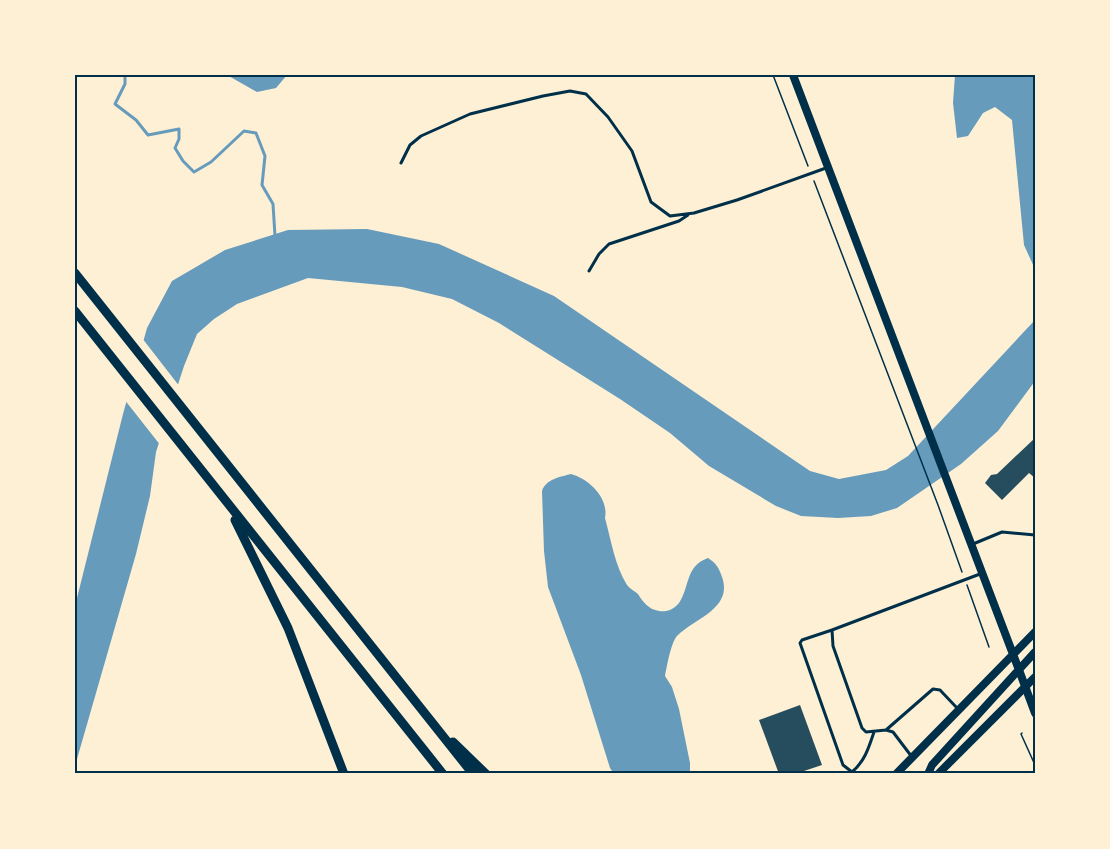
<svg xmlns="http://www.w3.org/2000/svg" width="1110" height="849" viewBox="0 0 1110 849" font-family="'Source Sans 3',sans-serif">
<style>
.water{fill:#669bbc}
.pier{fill:#fdf0d5}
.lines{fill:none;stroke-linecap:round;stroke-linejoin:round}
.stream{stroke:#669bbc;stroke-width:3}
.building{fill:#264d5e}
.path{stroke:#003049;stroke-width:1.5}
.service{stroke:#003049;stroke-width:3}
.secondary{stroke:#003049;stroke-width:8}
.primary{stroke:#003049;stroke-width:8}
.motorway{stroke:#003049;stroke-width:9}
.neatline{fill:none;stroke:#003049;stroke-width:2}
</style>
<rect width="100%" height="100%" fill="#fdf0d5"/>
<path class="water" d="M227,75h60l-11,13 -19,4z
M955,75h80l-1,192 -10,-22 -12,-125 -17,-13 -12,6 -15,23 -11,2 -4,-35z
M367,229l72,15 115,52 256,175 29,8 47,-9 22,-14 127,-136v61l-37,50 -37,33 -64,44 -26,8 -33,2 -37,-2 -25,-10 -67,-40 -39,-33 -50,-34 -121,-76 -47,-24 -50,-12 -94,-9 -71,26 -23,15 -17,15 -13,32 -28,86 -6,44 -14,58 -61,212v-160l48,-192 24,-86 25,-47 53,-31 63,-20z
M571,474c18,5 38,24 34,44 6,22 10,48 22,67 3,4 8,6 11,9 5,8 10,15 21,17 8,1 14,-1 20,-8 11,-16 6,-37 29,-45 8,5 11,10 14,19 11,31 -26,41 -44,58 -7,6 -11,31 -13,41l7,11 7,22 11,54v11h-76l-4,-6 -29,-93 -33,-88 -4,-36 -2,-60c4,-12 18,-14 29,-17z"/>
<path class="pier" d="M142,338l38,49 -19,59 -37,-47z"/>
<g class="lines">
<path class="stream" d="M125,75v9l-10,20 21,16 12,15 31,-6v10l-4,9 8,13 11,11 17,-10 33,-31 12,2 9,23 -3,29 11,19 2,32"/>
</g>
<path class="building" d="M1035,438v40l-6,-5 -27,27 -17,-17 6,-8 6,-1z
M800,705l22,60 -27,9h-16l-20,-54z"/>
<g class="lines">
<path class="path" d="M773,75l35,91
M814,181l124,324 24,67
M967,585l22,62
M1022,733l-1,1 14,31"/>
<path class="service" d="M401,163l9,-18 11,-9 49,-22 73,-18 27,-5 16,3 22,23 24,34 19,51 19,14 24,-3 43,-13 89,-32
M589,271l10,-17 10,-10 70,-23 9,-6
M973,544l29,-12 33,3
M832,630l-30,10 -2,3 43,122 9,7c13,-11 17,-25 22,-40
M886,730l47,-41 7,1 17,18
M912,757l-19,-25 -7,-2 -20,2 -4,-4 -29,-82 -1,-16 148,-56"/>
<path class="secondary" d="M1019,670l16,43"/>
<path class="primary" d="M793,75l226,595
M896,774l139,-142
M928,774l4,-9 103,-113
M938,774l97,-97"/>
<path class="motorway" d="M75,273l398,501
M75,311l368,463
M235,520l53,108 56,146
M453,742l33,32"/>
</g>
<rect width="1110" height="849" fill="none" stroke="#fdf0d5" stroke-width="153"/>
<rect x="76" y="76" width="958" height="696" class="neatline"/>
</svg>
